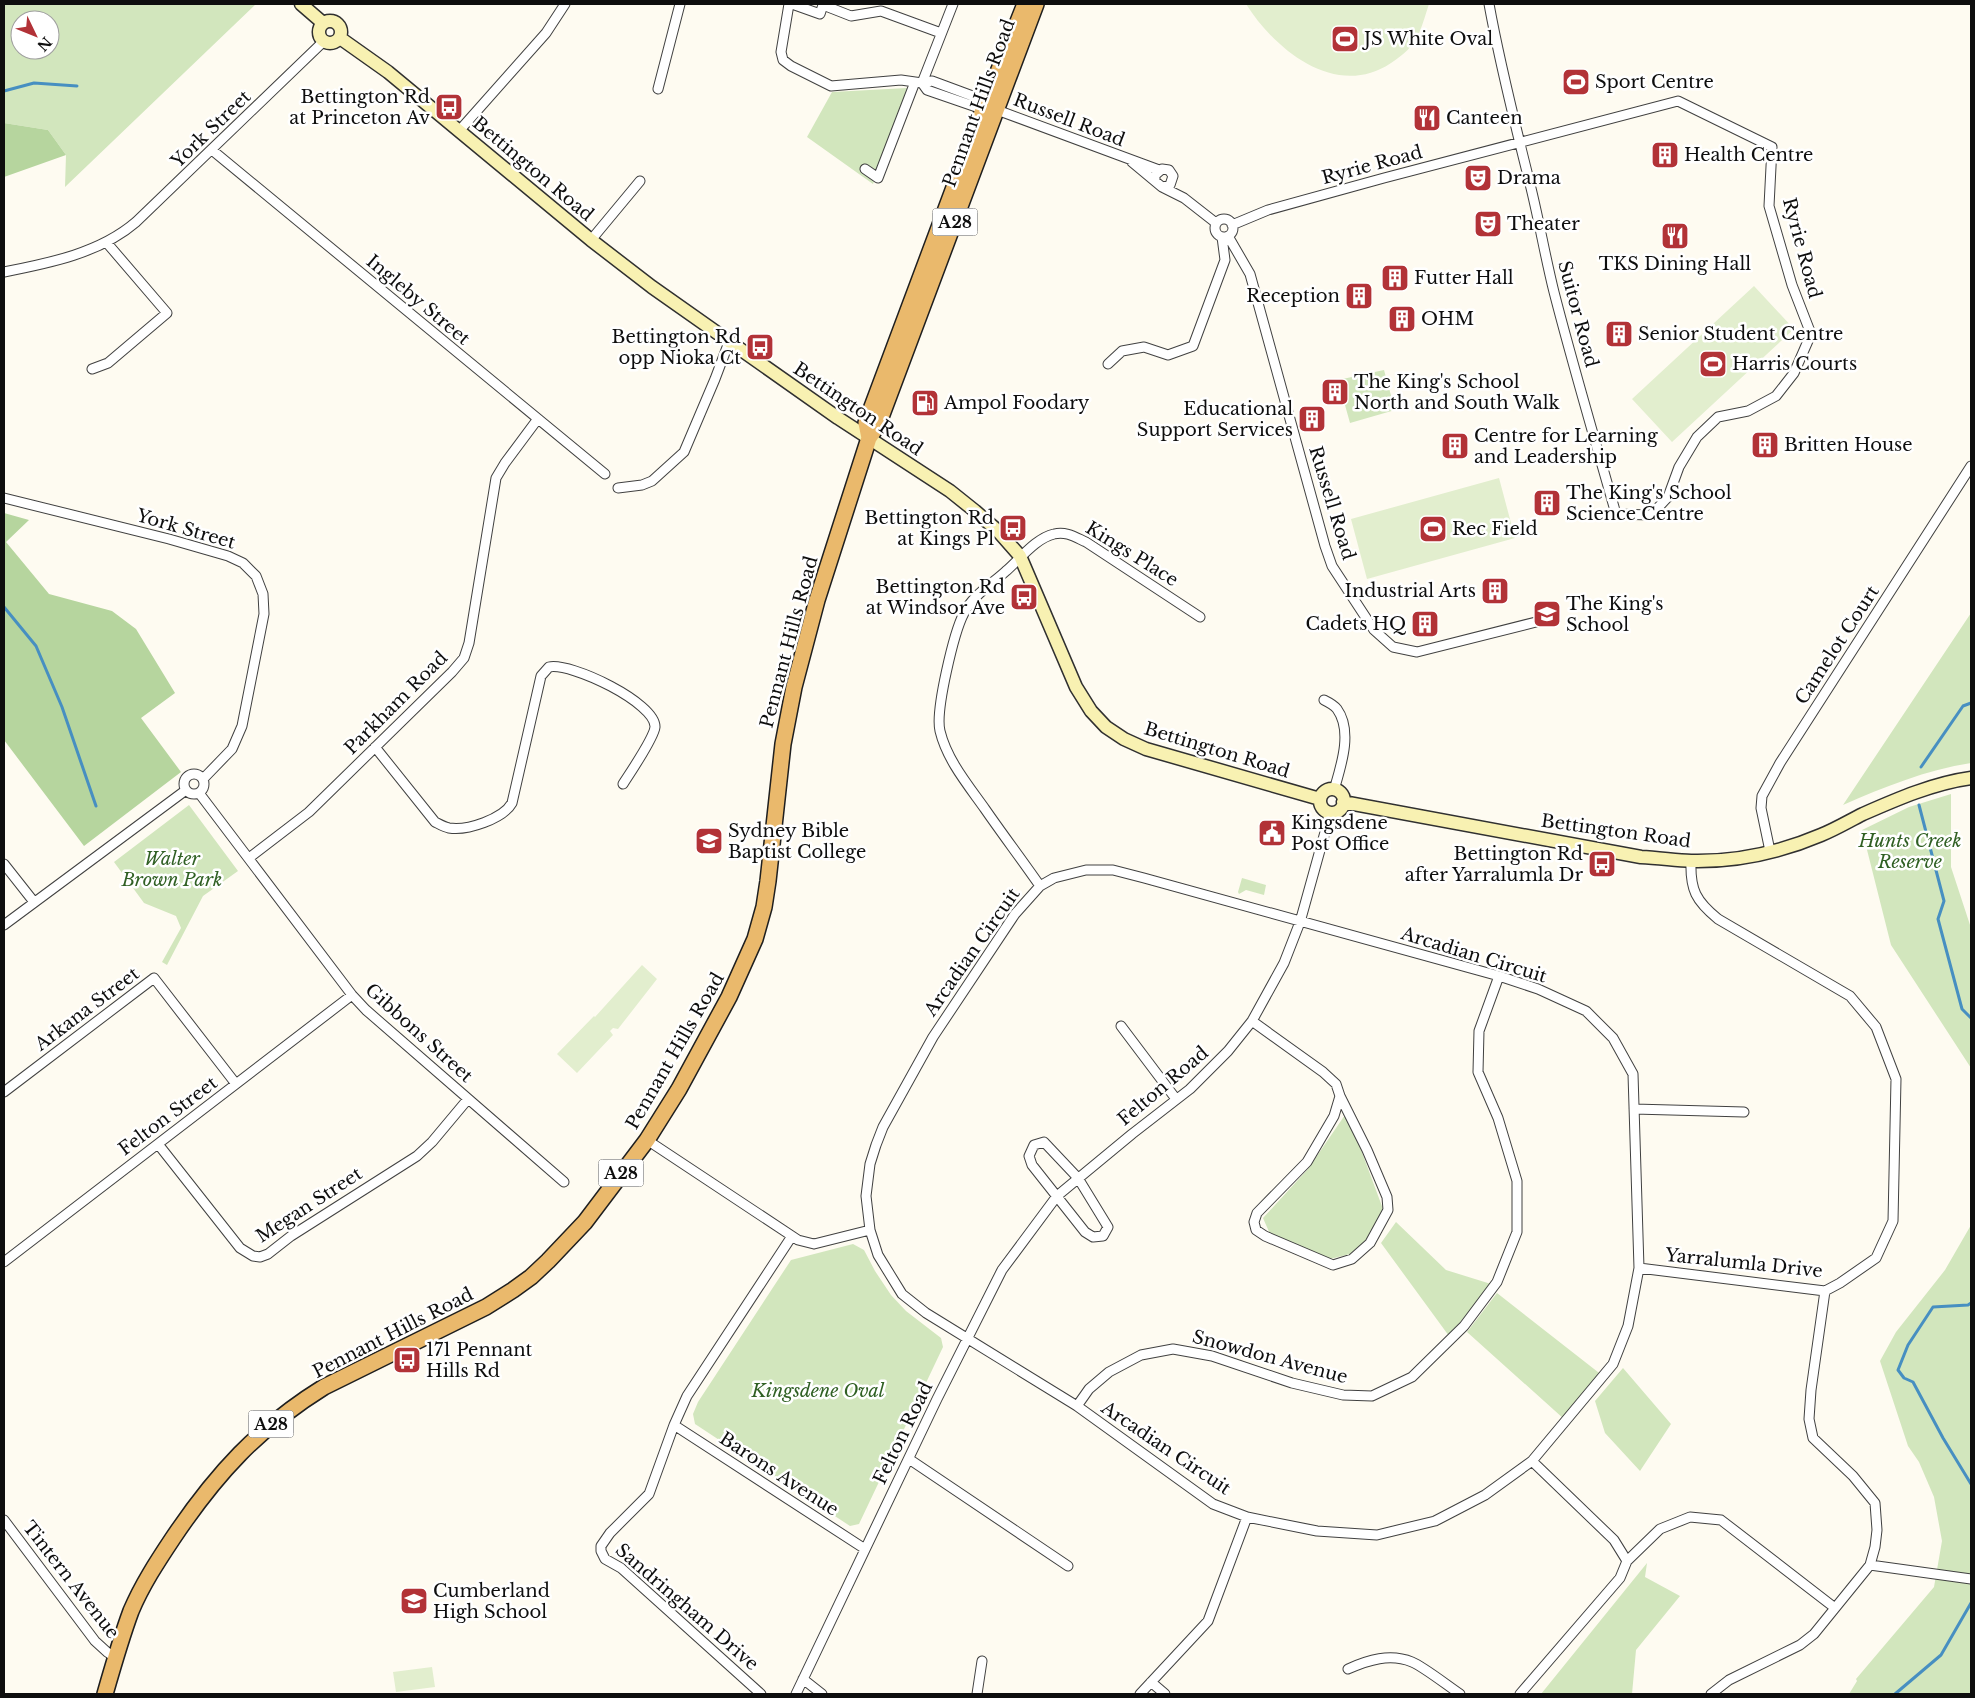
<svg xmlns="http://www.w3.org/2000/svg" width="1975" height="1698" viewBox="0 0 1975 1698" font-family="'Libre Baskerville',serif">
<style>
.green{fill:#d2e6bd;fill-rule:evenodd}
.forest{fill:#b6d59e}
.pitch{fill:#e2eece}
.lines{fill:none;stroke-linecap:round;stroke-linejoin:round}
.stream{stroke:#478fc1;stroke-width:3}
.minor-casing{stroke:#414141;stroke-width:11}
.secondary-casing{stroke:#303030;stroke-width:15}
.trunk-casing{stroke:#1f1f1f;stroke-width:18}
.minor{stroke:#fff;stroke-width:9}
.secondary{stroke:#f8f1b2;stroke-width:12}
.trunk{stroke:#eab96c;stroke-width:15}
.labels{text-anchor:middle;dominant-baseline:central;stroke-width:5;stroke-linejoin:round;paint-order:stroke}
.shield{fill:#fff;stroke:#565656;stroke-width:1}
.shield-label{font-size:16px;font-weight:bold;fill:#0e0e0e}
.poi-label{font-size:18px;fill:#0e0e0e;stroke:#fff;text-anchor:start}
.street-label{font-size:18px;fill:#0e0e0e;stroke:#fff}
.park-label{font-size:18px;font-style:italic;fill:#306024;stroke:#fff}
</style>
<rect width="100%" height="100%" fill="#fefbf1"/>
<path class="green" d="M4,4h252l-191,183 1,-32 -18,-25 -44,-7zM20,20h30v30h-30z
M907,88l-34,96 -66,-47 25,-45z
M1384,370l11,40 -45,13 -12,-43z
M1971,613v150c-45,7 -87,24 -128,42z
M1951,794v73l20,61v140l-80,-123 -29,-115 47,-23z
M189,805l49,66 -35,25 -36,69 -5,-3 19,-34 -5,-12 -32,-13 -30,-41z
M1242,878l24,7 -2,10 -18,-5 -7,4 -1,-2z
M1347,1112l36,97 -15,30 -18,15 -20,5 -60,-25 -7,-16 45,-49z
M1396,1222l50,48 45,14 -42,52 -68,-93z
M1971,1225v469h-122l8,-13 -1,-2 78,-92 8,-46 -8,-44 -15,-35 -11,-16 -28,-85 16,-29 49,-62z
M853,1244l11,6 11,21 16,24 15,16 35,27 2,9 -84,177 -9,2 -155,-102 -2,-10 5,-12 93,-142z
M1497,1293l106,83 -39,43 -97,-87z
M1623,1368l48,56 -31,47 -35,-38 -10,-32z
M1647,1563l-2,14 35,19 -44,54 -4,44h-91z"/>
<path class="forest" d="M4,123l44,7 18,25 -62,22z
M4,513l25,7 -23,22 43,52 63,17 24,18 39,64 -34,25 40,54 -97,74 -80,-106z"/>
<path class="pitch" d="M1246,4h183c-3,9 -6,20 -10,29 -5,13 -16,22 -28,30 -55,37 -116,-13 -145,-59z
M1754,286l40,43 -122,113 -40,-43z
M1499,478l16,60 -148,41 -16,-60z
M642,965l15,14 -39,50 -5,-1 -3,3 3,4 -36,38 -20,-19 37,-38 1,1z
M432,1667l3,20 -39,5 -3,-20z"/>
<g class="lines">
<path class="stream" d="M4,91l30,-8 43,3
M4,607l32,39 26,61 34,99
M1921,767l42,-61 8,-3
M1919,805l25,96 -6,18 24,90 9,9
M1971,1303l-3,2 -35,2 -25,38 -10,25 6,8 9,4 30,56 28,46
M1895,1694l46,-39 30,-52"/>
<defs>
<path id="minor" d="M789,4l-8,48 2,8 8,6 40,20 70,-6 21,3 10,-2 54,20 11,9 162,60
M792,4l28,10 3,-9 28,11 30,-5 60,22
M922,83l31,-79
M922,83l5,7 58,20
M658,89l22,-85
M459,131l87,-98 19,-29
M212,150l393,324
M1132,162l30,25 8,-2 3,-9 -4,-6 -7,-1 -7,6v6
M865,169l13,9 37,-96
M1162,187l22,11 32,25
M1215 228a9 9 0 1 1 18 0a9 9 0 1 1-18 0Z
M1232,225l36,-15 116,-32 294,-77 94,46 -3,59 23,79 19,49 -17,39 -18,23 -28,15 -30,6 -21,20 -18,30 -11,30 -17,18 -35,-1c-21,-74 -43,-148 -62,-222 -9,-36 -15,-72 -24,-108 -15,-60 -30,-119 -41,-180
M1228,236l22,38 75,272 7,20 42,64 19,17 24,5 127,-32
M591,240l49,-59
M4,272c46,-9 96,-19 132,-50l188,-181
M1108,364l14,-13 22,-4 24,8 25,-9 32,-86 -3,-23
M92,369l16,-6 59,-50 -60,-70
M618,488l24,-3 10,-4 32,-29 31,-73 14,-37
M4,498l165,41 59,17 15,7 13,13 7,18 1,20 -22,112 -10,23 -29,30
M1324,700c4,2 10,5 13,9 16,22 4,57 -3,81
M375,747l60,75c4,2 9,5 14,6 18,3 54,-9 63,-25l29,-127 8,-9c22,-5 107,36 106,60 -1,11 -25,46 -32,57
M184 784a10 10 0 1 1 20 0a10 10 0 1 1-20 0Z
M199,793l153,202 14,15 198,172
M1770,851l-9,-43 1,-12 18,-33 191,-297
M249,858l60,-46 143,-140 12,-14 5,-15 27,-165 9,-15 32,-43
M4,864l30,38
M1086,870h27l31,8 355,98 39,13 48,22 27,27 20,36 6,194 -11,58 -15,38 -81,97 -47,34 -50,26 -58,14 -60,-4 -70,-14 -34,-13 -136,-98 -151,-93 -24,-19 -24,-39 -8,-25 -4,-34 4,-32 6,-19 7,-18 50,-90 82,-123 25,-28 14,-8z
M1040,886c-18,-26 -37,-51 -55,-77 -17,-24 -38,-49 -45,-78 -5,-20 14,-99 24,-118 9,-18 28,-29 42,-42 14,-12 30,-33 48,-37 12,-3 21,3 32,8l114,75
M4,925l182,-135
M1252,1021l71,51 13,12 4,12 27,54 20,47 1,13 -18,33 -18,16 -19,6 -68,-29 -9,-6 -2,-8 3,-9 50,-51 27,-46 6,-20
M1121,1026l55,73
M4,1092l150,-114 82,106
M1634,1109l110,3
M647,1140l151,100 16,4 56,-14
M1044,1142l34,36 30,49 -5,9 -10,1 -8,-5 -53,-67 -3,-9 5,-11z
M158,1144l82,104 13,8 7,1 8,-3 23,-18 126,-80 15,-14 36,-43
M4,1262l348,-267
M1639,1268l186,23 15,-8 36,-25 17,-37 3,-142 -20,-52 -26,-31 -132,-77c-22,-18 -28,-29 -27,-58
M1077,1406l12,-17 20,-17 32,-17 32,-6 39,7 80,27 51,12 29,1 40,-19 52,-51 33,-44 20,-50v-51l-19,-63 -20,-46 1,-41 20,-55
M674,1425l191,124
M909,1459l159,107
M1532,1461l82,79 13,21
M4,1520l91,121 12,11 9,6
M1870,1565l101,14
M1348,1669c20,-9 42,-16 64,-7 12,5 36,24 48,32
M803,1679l19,15
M1151,1682l14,12
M761,1694l-140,-126 -16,-9 -4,-8v-5l9,-13 39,-39 25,-69 13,-29 105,-160
M796,1694l141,-295 65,-129 55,-74 75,-62 58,-45 38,-38 24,-30 32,-58 16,-41 27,-97 2,-12
M977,1694l5,-33
M1140,1694l68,-73 39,-104
M1520,1694l100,-116 7,-17 33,-32 30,-12 31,3 114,88
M1711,1694l18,-14 71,-35 14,-11 56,-69 5,-18 2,-17 -2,-27 -22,-27 -40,-38 -4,-19 2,-29 14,-99"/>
<path id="secondary" d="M301,4l22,19
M319 32a11 11 0 1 1 22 0a11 11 0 1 1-22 0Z
M340,38l48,34 203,168 61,47 186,131 112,73 25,20 23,20 22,25 56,131 15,24 15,16 18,12 22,10 174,50
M1320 801a12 12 0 1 1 24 0a12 12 0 1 1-24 0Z
M1343,802l298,55c17,1 34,3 50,4 44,1 90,-9 130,-26 15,-6 28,-14 42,-21 34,-15 71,-31 108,-36"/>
<path id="trunk" d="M869,438l-3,-15 3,-8 114,-305 42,-106
M105,1694c8,-28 16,-56 26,-83 11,-26 26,-49 42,-73 43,-64 85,-110 151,-151l162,-80 27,-17 18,-13 17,-16 37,-39 62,-82 32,-51 50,-92 26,-58 9,-32 4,-26 15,-137 11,-57 23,-87 52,-162 9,-13 158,-421"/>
</defs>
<use href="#minor" class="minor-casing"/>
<use href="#secondary" class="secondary-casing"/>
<use href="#trunk" class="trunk-casing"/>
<use href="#minor" class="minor"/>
<use href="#secondary" class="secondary"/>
<use href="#trunk" class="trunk"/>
</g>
<defs>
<symbol id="stadium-square" viewBox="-11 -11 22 22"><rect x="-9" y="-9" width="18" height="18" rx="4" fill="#b23237" stroke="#fff"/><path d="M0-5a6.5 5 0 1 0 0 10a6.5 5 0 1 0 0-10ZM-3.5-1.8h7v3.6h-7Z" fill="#fff"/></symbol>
<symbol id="bus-square" viewBox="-11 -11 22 22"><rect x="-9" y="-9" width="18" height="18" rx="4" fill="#b23237" stroke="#fff"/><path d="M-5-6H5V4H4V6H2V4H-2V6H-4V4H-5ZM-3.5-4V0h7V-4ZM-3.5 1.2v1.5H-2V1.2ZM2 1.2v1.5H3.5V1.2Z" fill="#fff"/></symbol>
<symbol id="restaurant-square" viewBox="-11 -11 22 22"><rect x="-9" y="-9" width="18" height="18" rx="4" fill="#b23237" stroke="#fff"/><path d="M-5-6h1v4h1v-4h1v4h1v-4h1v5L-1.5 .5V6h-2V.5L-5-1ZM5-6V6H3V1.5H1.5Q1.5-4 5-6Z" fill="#fff"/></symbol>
<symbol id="building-square" viewBox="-11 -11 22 22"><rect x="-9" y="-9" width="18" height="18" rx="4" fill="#b23237" stroke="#fff"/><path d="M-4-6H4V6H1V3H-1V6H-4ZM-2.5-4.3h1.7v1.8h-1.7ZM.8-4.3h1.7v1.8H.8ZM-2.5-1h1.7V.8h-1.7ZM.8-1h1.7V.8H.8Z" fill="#fff"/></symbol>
<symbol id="theatre-square" viewBox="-11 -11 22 22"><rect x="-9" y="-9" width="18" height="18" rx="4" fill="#b23237" stroke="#fff"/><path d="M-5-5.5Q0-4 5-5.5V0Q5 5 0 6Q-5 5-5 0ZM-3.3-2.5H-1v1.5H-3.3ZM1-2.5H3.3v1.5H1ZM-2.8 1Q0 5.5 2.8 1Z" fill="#fff"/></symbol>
<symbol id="fuel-square" viewBox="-11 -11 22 22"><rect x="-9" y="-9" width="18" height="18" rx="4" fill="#b23237" stroke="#fff"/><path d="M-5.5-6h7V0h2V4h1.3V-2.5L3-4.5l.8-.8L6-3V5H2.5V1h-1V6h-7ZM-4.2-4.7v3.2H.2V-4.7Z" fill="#fff"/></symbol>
<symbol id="school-square" viewBox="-11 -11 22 22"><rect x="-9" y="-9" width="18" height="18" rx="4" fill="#b23237" stroke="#fff"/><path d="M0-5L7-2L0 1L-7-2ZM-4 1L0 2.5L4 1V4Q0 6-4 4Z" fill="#fff"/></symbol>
<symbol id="civic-square" viewBox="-11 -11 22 22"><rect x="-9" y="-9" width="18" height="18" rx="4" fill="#b23237" stroke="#fff"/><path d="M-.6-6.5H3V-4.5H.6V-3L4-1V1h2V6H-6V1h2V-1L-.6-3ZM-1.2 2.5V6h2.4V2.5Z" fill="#fff"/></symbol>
<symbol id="university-square" viewBox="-11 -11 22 22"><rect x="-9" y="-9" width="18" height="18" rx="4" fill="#b23237" stroke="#fff"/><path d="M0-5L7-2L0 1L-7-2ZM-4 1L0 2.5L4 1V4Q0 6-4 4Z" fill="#fff"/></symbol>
</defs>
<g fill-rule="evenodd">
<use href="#stadium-square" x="1329" y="23" width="32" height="32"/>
<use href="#stadium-square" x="1560" y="66" width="32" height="32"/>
<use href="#bus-square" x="433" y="91" width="32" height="32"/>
<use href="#restaurant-square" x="1411" y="102" width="32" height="32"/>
<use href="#building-square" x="1649" y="139" width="32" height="32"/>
<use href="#theatre-square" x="1462" y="162" width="32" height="32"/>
<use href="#theatre-square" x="1472" y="208" width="32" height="32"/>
<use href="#restaurant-square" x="1659" y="220" width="32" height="32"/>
<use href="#building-square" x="1379" y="262" width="32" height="32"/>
<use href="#building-square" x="1343" y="280" width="32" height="32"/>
<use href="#building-square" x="1386" y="303" width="32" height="32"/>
<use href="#building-square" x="1603" y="318" width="32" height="32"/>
<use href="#bus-square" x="744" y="331" width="32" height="32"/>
<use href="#stadium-square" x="1697" y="348" width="32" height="32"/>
<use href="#building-square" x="1319" y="376" width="32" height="32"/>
<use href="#fuel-square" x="909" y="387" width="32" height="32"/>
<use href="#building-square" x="1296" y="403" width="32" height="32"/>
<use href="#building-square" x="1749" y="429" width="32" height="32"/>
<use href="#building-square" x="1439" y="430" width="32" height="32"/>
<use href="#building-square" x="1531" y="487" width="32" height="32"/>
<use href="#bus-square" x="997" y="512" width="32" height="32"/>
<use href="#stadium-square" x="1417" y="513" width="32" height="32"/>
<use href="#building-square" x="1479" y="575" width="32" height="32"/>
<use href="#bus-square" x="1008" y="581" width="32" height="32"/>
<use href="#school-square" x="1531" y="598" width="32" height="32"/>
<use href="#building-square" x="1409" y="608" width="32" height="32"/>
<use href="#civic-square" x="1256" y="817" width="32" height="32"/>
<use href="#university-square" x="693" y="825" width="32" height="32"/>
<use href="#bus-square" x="1586" y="848" width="32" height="32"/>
<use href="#bus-square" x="391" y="1344" width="32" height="32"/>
<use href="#school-square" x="398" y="1585" width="32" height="32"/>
</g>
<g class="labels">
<g class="shield">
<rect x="932.5" y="208.5" width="45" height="27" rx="4"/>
<rect x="598.5" y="1159.5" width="45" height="27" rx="4"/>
<rect x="248.5" y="1410.5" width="45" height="27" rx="4"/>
</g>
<g class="shield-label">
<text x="955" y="222">A28</text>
<text x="621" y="1173">A28</text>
<text x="271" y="1424">A28</text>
</g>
<g class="poi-label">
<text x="1364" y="39">JS White Oval</text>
<text x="1595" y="82">Sport Centre</text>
<text x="430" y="97" text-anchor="end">Bettington Rd<tspan x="430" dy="21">at Princeton Av</tspan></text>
<text x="1446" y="118">Canteen</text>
<text x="1684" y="155">Health Centre</text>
<text x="1497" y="178">Drama</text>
<text x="1507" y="224">Theater</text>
<text x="1675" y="264" text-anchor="middle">TKS Dining Hall</text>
<text x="1414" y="278">Futter Hall</text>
<text x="1340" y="296" text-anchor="end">Reception</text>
<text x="1421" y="319">OHM</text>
<text x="1638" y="334">Senior Student Centre</text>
<text x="741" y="337" text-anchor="end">Bettington Rd<tspan x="741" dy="21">opp Nioka Ct</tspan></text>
<text x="1732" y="364">Harris Courts</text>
<text x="1354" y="382">The King's School<tspan x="1354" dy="21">North and South Walk</tspan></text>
<text x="944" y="403">Ampol Foodary</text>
<text x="1293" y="409" text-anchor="end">Educational<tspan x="1293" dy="21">Support Services</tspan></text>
<text x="1474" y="436">Centre for Learning<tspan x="1474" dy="21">and Leadership</tspan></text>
<text x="1784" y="445">Britten House</text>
<text x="1566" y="493">The King's School<tspan x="1566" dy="21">Science Centre</tspan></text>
<text x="994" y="518" text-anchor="end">Bettington Rd<tspan x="994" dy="21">at Kings Pl</tspan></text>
<text x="1452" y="529">Rec Field</text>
<text x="1005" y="587" text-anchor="end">Bettington Rd<tspan x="1005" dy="21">at Windsor Ave</tspan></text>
<text x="1476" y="591" text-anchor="end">Industrial Arts</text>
<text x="1566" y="604">The King's<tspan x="1566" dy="21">School</tspan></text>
<text x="1406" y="624" text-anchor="end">Cadets HQ</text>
<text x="1291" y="823">Kingsdene<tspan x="1291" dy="21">Post Office</tspan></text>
<text x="728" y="831">Sydney Bible<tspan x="728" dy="21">Baptist College</tspan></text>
<text x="1583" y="854" text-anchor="end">Bettington Rd<tspan x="1583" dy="21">after Yarralumla Dr</tspan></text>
<text x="426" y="1350">171 Pennant<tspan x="426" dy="21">Hills Rd</tspan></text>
<text x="433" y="1591">Cumberland<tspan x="433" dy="21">High School</tspan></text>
</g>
<g class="street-label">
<text transform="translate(979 103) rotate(-70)">Pennant Hills Road</text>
<text transform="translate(1069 120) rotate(21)">Russell Road</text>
<text transform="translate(211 129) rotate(-44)">York Street</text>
<text transform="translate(1372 165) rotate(-15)">Ryrie Road</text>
<text transform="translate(533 169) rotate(40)">Bettington Road</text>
<text transform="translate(1802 248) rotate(75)">Ryrie Road</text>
<text transform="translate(418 300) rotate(40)">Ingleby Street</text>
<text transform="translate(1578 314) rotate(75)">Suitor Road</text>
<text transform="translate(858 409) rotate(34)">Bettington Road</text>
<text transform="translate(1332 503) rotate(73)">Russell Road</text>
<text transform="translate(186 529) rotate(16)">York Street</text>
<text transform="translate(1132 554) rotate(32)">Kings Place</text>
<text transform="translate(789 642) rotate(-75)">Pennant Hills Road</text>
<text transform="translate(1837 645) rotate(-57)">Camelot Court</text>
<text transform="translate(396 703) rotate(-45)">Parkham Road</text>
<text transform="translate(1217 750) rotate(17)">Bettington Road</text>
<text transform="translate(1616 831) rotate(8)">Bettington Road</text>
<text transform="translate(972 952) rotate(-55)">Arcadian Circuit</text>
<text transform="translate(1474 955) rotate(17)">Arcadian Circuit</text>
<text transform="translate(87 1009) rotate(-37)">Arkana Street</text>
<text transform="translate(419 1033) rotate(42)">Gibbons Street</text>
<text transform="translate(675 1051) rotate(-60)">Pennant Hills Road</text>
<text transform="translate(1163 1086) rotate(-40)">Felton Road</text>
<text transform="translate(168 1116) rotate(-37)">Felton Street</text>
<text transform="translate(309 1205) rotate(-33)">Megan Street</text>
<text transform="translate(1744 1263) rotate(6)">Yarralumla Drive</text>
<text transform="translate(393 1333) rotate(-27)">Pennant Hills Road</text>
<text transform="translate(1270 1357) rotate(15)">Snowdon Avenue</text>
<text transform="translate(903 1433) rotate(-64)">Felton Road</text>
<text transform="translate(1166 1448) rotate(34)">Arcadian Circuit</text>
<text transform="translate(779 1474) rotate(33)">Barons Avenue</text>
<text transform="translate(71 1580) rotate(52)">Tintern Avenue</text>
<text transform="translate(687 1607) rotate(41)">Sandringham Drive</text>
</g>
<g class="park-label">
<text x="1910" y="841">Hunts Creek<tspan x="1910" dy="21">Reserve</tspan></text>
<text x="172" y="859">Walter<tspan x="172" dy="21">Brown Park</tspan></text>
<text x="818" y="1391">Kingsdene Oval</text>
</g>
</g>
<rect width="1975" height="1698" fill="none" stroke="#0e0e0e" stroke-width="10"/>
<g transform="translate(35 35) rotate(133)"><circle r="24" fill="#ffffff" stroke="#9f9f9f"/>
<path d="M0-4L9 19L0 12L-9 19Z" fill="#b23237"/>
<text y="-8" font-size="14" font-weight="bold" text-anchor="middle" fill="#0e0e0e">N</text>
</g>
</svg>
